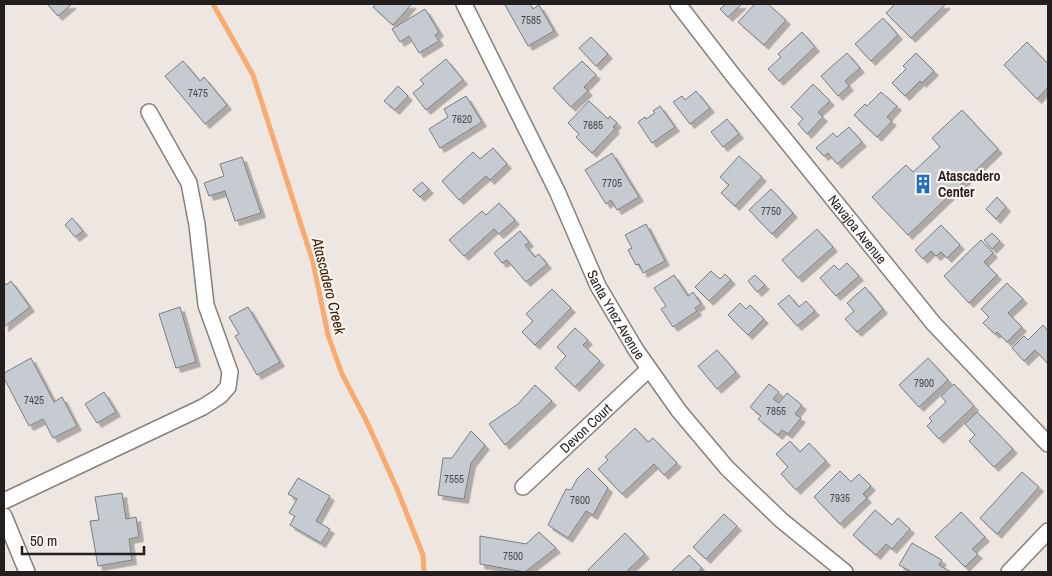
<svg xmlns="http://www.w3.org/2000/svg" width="1052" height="576" viewBox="0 0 1052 576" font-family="'Archivo Narrow',sans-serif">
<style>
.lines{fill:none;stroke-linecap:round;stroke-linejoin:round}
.stream{stroke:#f7ab71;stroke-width:5}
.building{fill:#c6cbd1;stroke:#797e84;filter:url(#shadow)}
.street-casing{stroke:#87817c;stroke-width:18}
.street{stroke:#fff;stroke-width:15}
.labels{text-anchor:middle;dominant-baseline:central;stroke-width:4.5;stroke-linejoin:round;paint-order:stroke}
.number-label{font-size:11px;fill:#4b4a4b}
.poi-label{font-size:14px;font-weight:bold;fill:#221f1e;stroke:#faf3ee;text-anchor:start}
.street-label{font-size:14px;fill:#221f1e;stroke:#faf3ee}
.water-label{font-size:15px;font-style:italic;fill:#412309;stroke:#faf3ee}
</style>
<defs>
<filter id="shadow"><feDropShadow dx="4.5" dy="4.5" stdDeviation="0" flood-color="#0004"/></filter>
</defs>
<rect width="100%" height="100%" fill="#ede6e1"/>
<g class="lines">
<path class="stream" d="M213,4l40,71 60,187 15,73 14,39 25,48 30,67 26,66 1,17"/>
</g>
<path class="building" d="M47,4h25l-14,12z
M376,4h36l-19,21 -20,-18z
M506,4h24l3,5 6,-4 15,26 -26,15 -23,-41z
M726,4h16l-14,13 -8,-8z
M755,4h13l18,16 -22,25 -26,-23z
M895,4h51l-35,34 -25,-25z
M425,9l14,23 -4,3 4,6 -20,12 -10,-17 -9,6 -8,-13z
M883,18l15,17 -27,26 -16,-17z
M802,32l13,15 -36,34 -11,-12 13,-12 -3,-3z
M591,37l17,17 -12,12 -17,-18z
M1027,42l21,22v23l-11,12 -33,-34z
M847,53l13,15 -15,13 4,5 -11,10 -17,-20z
M916,53l18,18 -12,12 -2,-2 -15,15 -13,-13 14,-14 -3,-3z
M446,59l17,21 -37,30 -13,-17 11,-9 -4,-4z
M183,61l17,20 4,-4 23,28 -22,19 -40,-48z
M582,61l14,14 -12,12 4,4 -17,16 -18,-19z
M813,84l17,17 -12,11 5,5 -16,17 -9,-10 5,-5 -12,-12z
M398,86l10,10 -13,14 -11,-9z
M696,91l14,17 -20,16 -17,-22 9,-6 3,4z
M881,92l16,14 -10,11 5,4 -15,16 -23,-22 11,-11 2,2z
M466,96l16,26 -42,26 -11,-19 19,-12 -4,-8z
M589,101l19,18 2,-3 7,7 -4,4 2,2 -23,24 -16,-16 3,-3 -11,-11z
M660,106l15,21 -23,16 -14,-21 7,-5 1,2 9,-6 -2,-2z
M962,110l36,39 -90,86 -36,-38 34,-32 7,7 27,-25 -8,-9z
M727,119l12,15 -16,13 -12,-15z
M849,127l13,15 -25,22 -9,-11 -4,3 -8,-8 17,-15 4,4z
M493,148l14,16 -17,16 -4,-4 -27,24 -17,-19 31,-29 7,7z
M612,153l27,44 -22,13 -6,-10 -5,4 -21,-34z
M739,156l23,21 -27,29 -14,-13 8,-8 -9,-8z
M242,157l19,56 -26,8 -10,-30 -16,5 -5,-13 20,-7 -4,-12z
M422,182l7,7 -9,8 -7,-7z
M771,189l22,24 -21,21 -23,-24z
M997,197l9,10 -10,12 -10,-10z
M499,203l16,17 -16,14 -5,-5 -30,27 -15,-16 33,-29 4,4z
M72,218l11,13 -8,6 -10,-12z
M646,224l19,37 -22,12 -4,-9 -3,1 -8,-15 4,-2 -7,-13z
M941,225l19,20 -13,13 -6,-6 -5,4 -5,-5 -8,8 -8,-9z
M817,229l16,18 -35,31 -16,-18z
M520,231l9,11 -4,3 10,12 4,-3 8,10 -21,18 -19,-22 -5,3 -8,-10z
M992,233l8,8 -8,8 -8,-9z
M981,240l12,13 -9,9 13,13 -28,28 -25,-27z
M847,263l12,13 -23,20 -16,-18 14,-13 5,5z
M711,271l9,8 5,-5 6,6 -22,21 -14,-14z
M674,275l14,21 5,-4 8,12 -6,4 2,3 -24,16 -12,-18 5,-3 -12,-18z
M755,275l10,10 -8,7 -9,-11z
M11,281l19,26 -26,20v-45l2,3z
M1007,283l16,16 -15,14 14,14 -15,15 -10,-10 -2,2 -12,-11 6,-6 -8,-8z
M865,287l18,22 -26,23 -12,-13 9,-8 -7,-8z
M552,289l19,19 -36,37 -13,-13 11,-11 -7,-7z
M789,295l10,12 7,-6 9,10 -18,15 -19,-22z
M740,303l6,6 4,-4 14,14 -16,16 -20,-20z
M180,307l16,55 -20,6 -17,-54z
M248,307l32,55 -23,13 -22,-39 4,-2 -10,-17z
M1043,325l5,6v33l-13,-14 -11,11 -12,-13 12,-12 4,4z
M575,328l13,12 -5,5 17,16 -25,26 -20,-19 11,-12 -9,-9z
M717,350l19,22 -19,17 -19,-23z
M31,358l23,44 8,-5 15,29 -24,12 -10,-19 -14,7 -25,-48v-5z
M928,358l20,22 -29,27 -20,-22z
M769,384l10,8 -6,7 6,4 8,-10 15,12 -7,9 6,4 -13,16 -6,-4 -4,5 -20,-16 3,-3 -11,-9z
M954,384l20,22 -35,33 -12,-13 5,-5 -3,-3 17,-16 -5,-6z
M535,385l17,16 -47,44 -16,-21 29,-20z
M104,392l12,20 -19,11 -12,-19z
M977,412l36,37 -19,18 -25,-26 6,-6 -10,-11z
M635,428l13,14 5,-4 24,25 -13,12 -10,-11 -32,30 -24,-25 10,-9 -3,-3z
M471,431l14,14 -14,18 -7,36 -26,-4 5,-37h9z
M790,441l10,11 9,-9 17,18 -30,29 -15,-16 7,-7 -12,-13z
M588,468l20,20 -15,27 -7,-4 -18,27 -20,-13 18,-36 5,1 6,-11z
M840,471l11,11 8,-8 12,12 -8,8 4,4 -27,26 -26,-27z
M1022,472l17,15 -42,47 -17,-16z
M298,478l32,18 -14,25 14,8 -9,14 -31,-18 5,-9 -6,-3 8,-14 -9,-5z
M122,493l4,26 10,-2 3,20 -10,2 3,21 -34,6 -8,-45 9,-1 -4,-23z
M875,510l17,15 6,-7 12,11 -18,20 -6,-5 -10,11 -23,-20z
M961,512l24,25 -13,12 6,5 -13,13 -30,-30z
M724,514l13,12 -31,33 -13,-12z
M539,532l17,16 -31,24 -45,-8v-28l46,8z
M625,533l20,21 -19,18h-36l-2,-2z
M912,543l30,17 -3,5 12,7h-39l-13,-7z
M689,555l13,13 -4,4h-27z"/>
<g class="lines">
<defs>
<g id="street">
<path id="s1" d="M464,4l93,187 41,95 38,64 43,61 48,57 54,52 64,52"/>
<path id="s2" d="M678,4l54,70 202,250 114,120"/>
<path id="s3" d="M523,487l126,-118"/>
<path d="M4,501l199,-94 17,-11 8,-9 2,-15 -24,-67 -9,-80 -8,-42 -40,-71"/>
<path d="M4,516l23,56"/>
<path d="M1009,572l39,-41"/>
</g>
</defs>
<use href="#street" class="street-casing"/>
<use href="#street" class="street"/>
</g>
<defs>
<symbol id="building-bare" viewBox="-9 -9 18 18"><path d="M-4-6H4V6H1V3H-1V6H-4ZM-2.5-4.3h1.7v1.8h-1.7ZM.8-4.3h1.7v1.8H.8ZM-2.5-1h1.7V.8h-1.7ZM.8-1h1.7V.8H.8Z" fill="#1e6fbe" stroke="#faf3ee" stroke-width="2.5" paint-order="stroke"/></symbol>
</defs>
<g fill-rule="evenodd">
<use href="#building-bare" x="909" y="170" width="28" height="28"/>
</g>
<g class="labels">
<g class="number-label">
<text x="531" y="20">7585</text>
<text x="198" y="93">7475</text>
<text x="462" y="119">7620</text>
<text x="593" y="125">7685</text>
<text x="612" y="183">7705</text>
<text x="771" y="211">7750</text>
<text x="924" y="383">7900</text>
<text x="34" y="400">7425</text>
<text x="776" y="411">7855</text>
<text x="454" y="479">7555</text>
<text x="840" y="498">7935</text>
<text x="580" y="500">7600</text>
<text x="513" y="556">7500</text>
</g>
<g class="poi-label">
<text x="938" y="176">Atascadero<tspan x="938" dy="16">Center</tspan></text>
</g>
<g class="street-label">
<text stroke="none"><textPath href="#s2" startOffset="288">Navajoa Avenue</textPath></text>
<text stroke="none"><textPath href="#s1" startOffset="346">Santa Ynez Avenue</textPath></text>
<text stroke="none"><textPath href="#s3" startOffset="86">Devon Court</textPath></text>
</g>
<g class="water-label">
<text transform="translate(329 286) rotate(76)">Atascadero Creek</text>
</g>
</g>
<rect width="1052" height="576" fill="none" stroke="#221f1e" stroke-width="10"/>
<path d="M22 546v8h122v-8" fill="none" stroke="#221f1e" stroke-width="2.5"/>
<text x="30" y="546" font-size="15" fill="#221f1e" stroke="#faf3ee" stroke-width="4" paint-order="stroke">50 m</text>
</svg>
